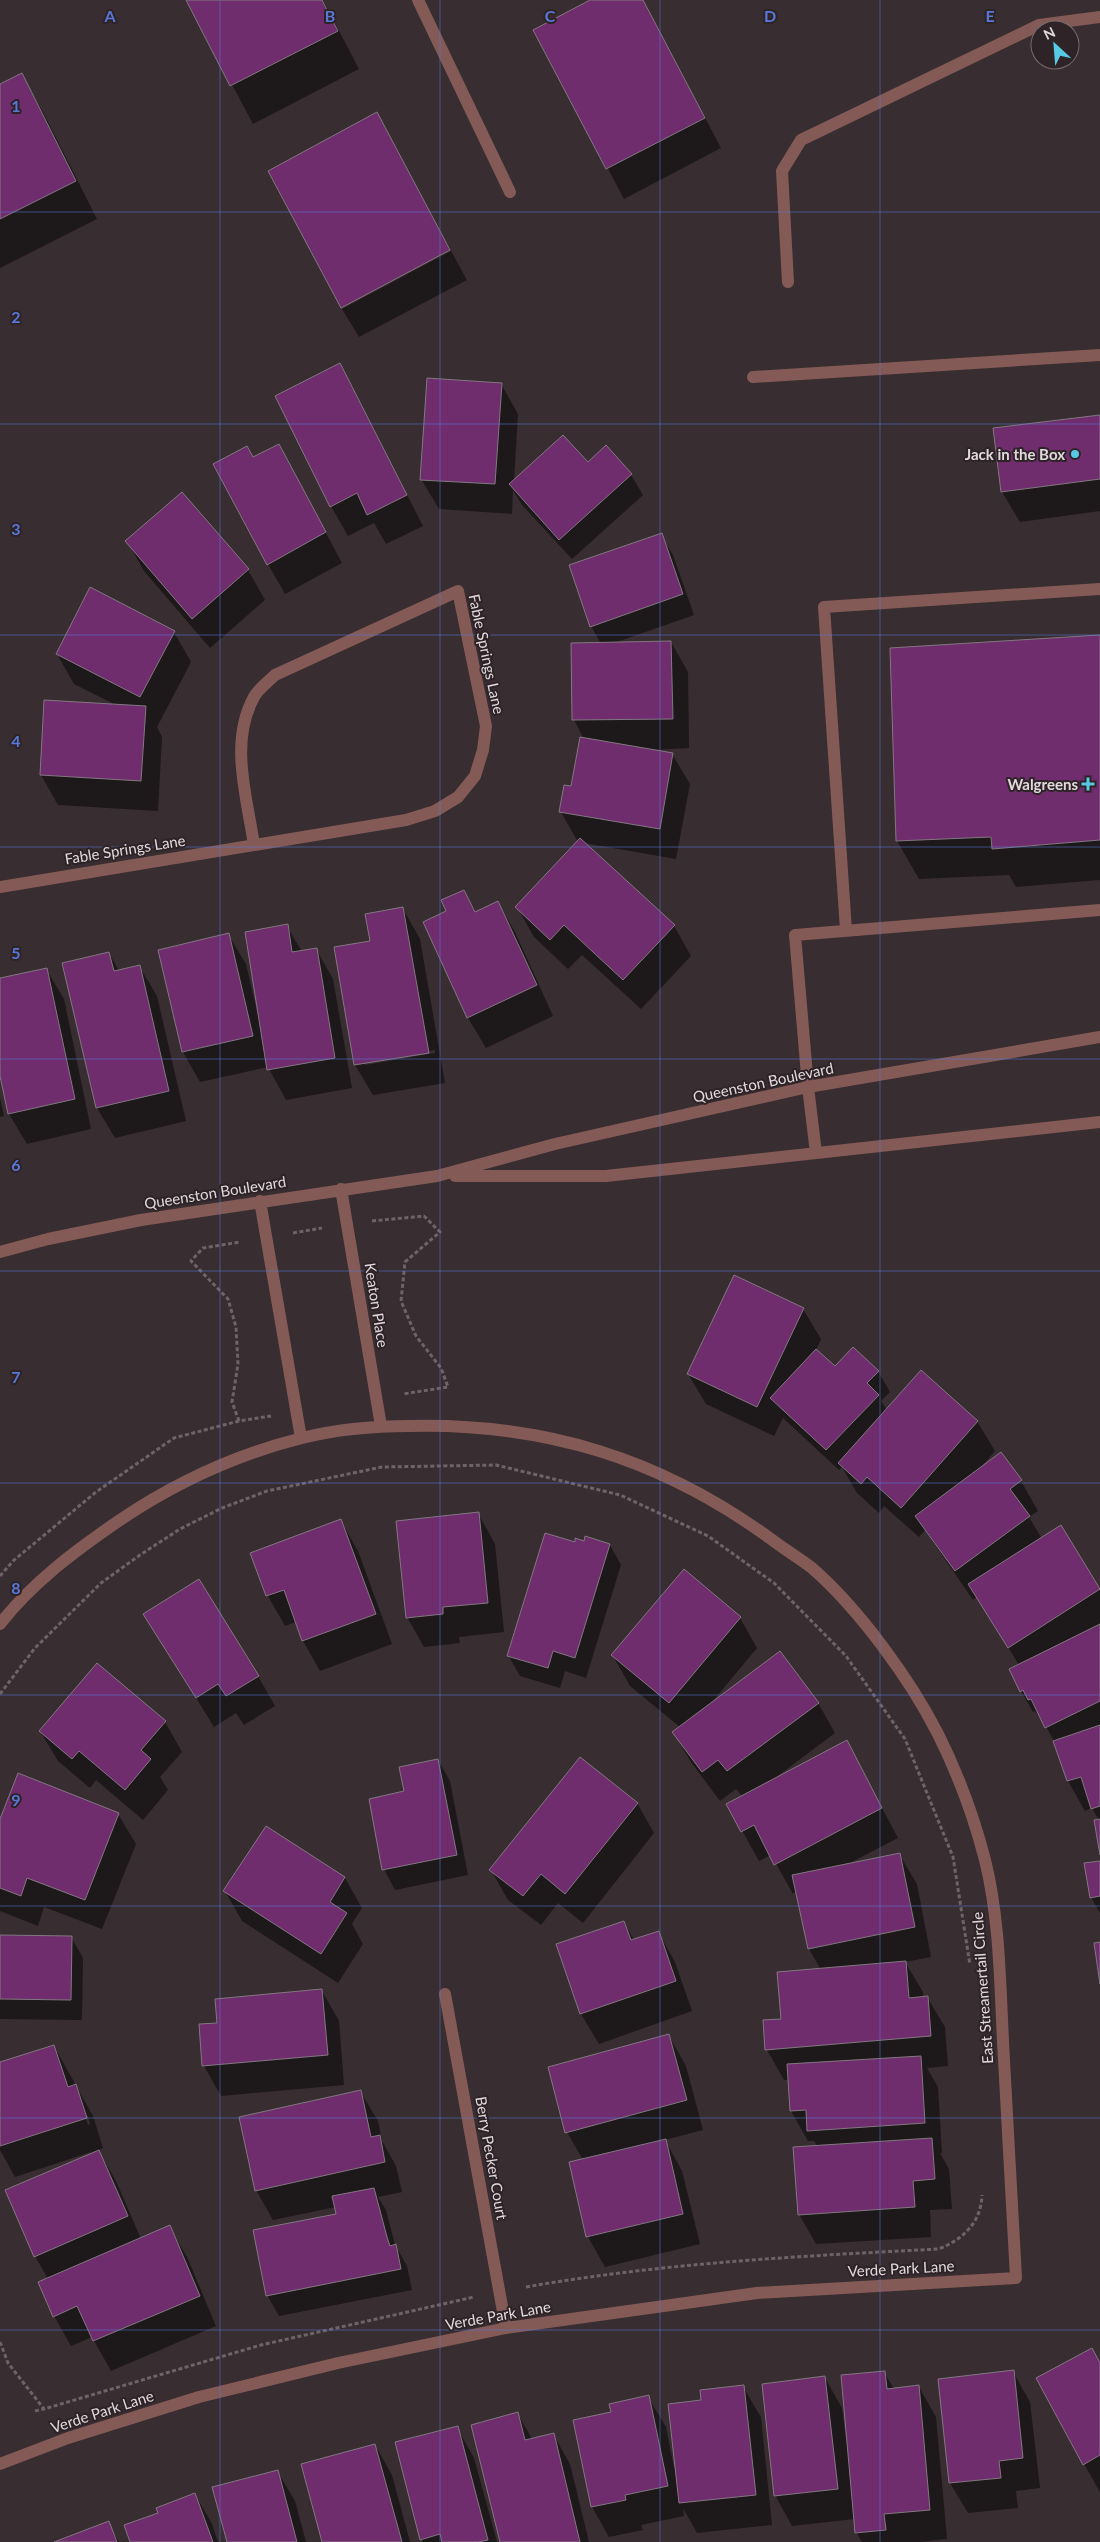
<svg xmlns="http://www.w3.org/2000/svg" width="1100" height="2542" viewBox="0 0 1100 2542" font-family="Lato,sans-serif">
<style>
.shadow{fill:#0007;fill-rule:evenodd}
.building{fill:#6f2d6d;stroke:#827881}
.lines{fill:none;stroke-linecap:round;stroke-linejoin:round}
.path{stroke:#6e6467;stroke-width:3;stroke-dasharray:4 2.5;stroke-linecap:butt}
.lane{stroke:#845a56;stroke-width:12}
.street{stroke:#845a56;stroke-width:12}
.grid{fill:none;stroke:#5878d9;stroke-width:1;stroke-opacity:0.55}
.poi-dot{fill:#57c9e2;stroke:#2e2327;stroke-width:2}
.labels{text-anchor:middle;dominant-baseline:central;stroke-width:4;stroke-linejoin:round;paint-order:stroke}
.poi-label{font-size:15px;font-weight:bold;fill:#e1d9dc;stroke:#2e2327;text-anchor:end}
.street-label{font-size:15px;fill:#e1d9dc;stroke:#2e2327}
.grid-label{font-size:16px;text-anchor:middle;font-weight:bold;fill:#5878d9;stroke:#2e2327;stroke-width:4;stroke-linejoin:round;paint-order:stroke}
</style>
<rect width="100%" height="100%" fill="#382d30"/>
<path class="shadow" d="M187,0h136l36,69 -106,55z
M593,0h50l78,148 -97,51 -89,-168z
M21,74l22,38 54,107 -97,49v-183z
M377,114l73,135 -109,57z
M451,251l16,29 -108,57 -17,-28z
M340,365l83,161 -37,18 -12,-21 -26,13 -17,-30z
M501,384l17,30 -4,67 73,-17 44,11 12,20 -71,64 -50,-54 -9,-15 -1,24 -73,-5 -18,-30z
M1100,416v95l-80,11 -18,-30z
M253,458l42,17 47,88 -57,31 -17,-30z
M182,494l66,76 17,30 -55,48 -66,-77 -17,-30z
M661,535l12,20 21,60 -80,28 57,-1 17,30 1,76 -37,2 20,4 18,30 -14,75 -92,-16 90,83 17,30 -50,53 -59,-54 -14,14 -34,-32 -17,-30 61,-65 -17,-30 11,-25 12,-48 -10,-19 -2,-76h29l-10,-18z
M174,632l17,30 -34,65 5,10 -4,74 -100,-6 -17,-30 75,-70 -42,-21 -17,-30z
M1100,636v244l-84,7 -7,-12 -90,4 -22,-38z
M464,891l12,21 22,-10 17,30 38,84 -67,32 -18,-30 -43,-95 23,-11z
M403,909l17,30 25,144 -72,12 -18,-30 -20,-117 36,-6zM435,1050v3l-70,12v-3z
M287,926l15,26 14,-3 17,30 19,109 -66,12 -18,-33 -68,15 -17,-30 -23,-102 68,-16 18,30 12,52 2,-1z
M109,953l10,18 20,-5 18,30 29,125 -71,17 -18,-30 -33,-144z
M46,969l18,30 27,130 -64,15 -18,-30 -9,-44v-91z
M0,1098l4,18 -4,1z
M803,1309l18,30 -5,11 19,18 43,3 12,21 -9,9 6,9 90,11 18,30 -13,15 39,15 17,30 -9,6 13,22 19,-12 39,62v258l-1,-27 -7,-12 -7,3 -17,-30 -13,-38 -13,-24 -7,-8 -2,1 -12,-21 -2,-26 -42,-68 -4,3 -48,-70 -6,7 -35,-31 -5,7 -22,-20 -15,-26 -3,3 -56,-52 -9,18 -68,-32 -18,-30z
M478,1513l17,31 9,88 -45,5 1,6 -36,4 -17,-30z
M341,1521l17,30 34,93 -72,27 -17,-30 -7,-19 -11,4 -17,-30 -16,-42z
M575,1543l35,2 11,20 -35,113 -21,-7 -5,17 -40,-12 -12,-21z
M145,1614l113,62 17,30 -31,19 -8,-12 -22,14z
M740,1618l17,30 -45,54 106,1 17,30 -60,45 72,-36 51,96 -48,25 49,-9 18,30 14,73 -26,5 18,30v6l4,-1 18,30 3,39 -21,2 11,19 4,66h-2l9,16 3,40 -22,1 1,27 -115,7 -17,-30 19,-67 -4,-6h-6l-17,-30 -2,-31h-5l-17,-30 -3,-28 19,-2 38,-50 -12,-21 -12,-58 -4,3 -22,-39 -12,6 -31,-56 15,-8 -7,-8 -16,12 -29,-39 -18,-30 7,-5 -50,-41 -17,-30z
M165,1722l17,30 -22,25 8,13 -25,30 -47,-40 -6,8 -32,-27 -18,-30z
M438,1760l12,21 18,94 -73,15 -11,-21z
M637,1803l17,30 -71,90 -25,-20 -17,22 -33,-25 -17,-30z
M118,1814l18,30 -34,85 -58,-22 -6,19 -38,-15v-89z
M266,1828l79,50 17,30 -10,16 11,20 -25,39 -96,-62 -17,-30z
M1100,1862v51l-9,-16z
M624,1922l10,18 24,-8 17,30 17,49 -93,33 -18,-30 -23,-69z
M0,1936l71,1 12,21 -1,62 -82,-1z
M322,1991l17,30 5,64 -123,11 -17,-30 -4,-40 18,-2z
M669,2036l17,30 17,64 -38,10 17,31 18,73 -95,23 -17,-30 -5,-77 -16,-28z
M54,2046l39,70 10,32 -5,2 18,31 25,58 28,-12 18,30 29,69 -105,45 -19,-34 -21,9 -17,-30 -6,-37 -13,-23 56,-104 -76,25 -15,-27v-86zM85,2116h3l2,8 -2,1z
M360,2091l18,30 4,20 14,25 6,26 -24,5 8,13 9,35 12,21 5,24 -133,26 -12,-21 70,-80 -1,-8 -63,13 -17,-30z
M1100,2364v128l-16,-28z
M884,2372l10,17 25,-2 17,30 11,122 -27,3h-58l-6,-10 -1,-13 -63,7 -17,-31 50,-117 17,30 4,31 2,-1z
M1013,2372l17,30 10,86 -24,3 2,17 -50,5 -18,-30z
M743,2387l18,30 11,108 -75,8 -14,-25 1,8 -43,9 2,5 -34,7 -17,-30 21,-95 35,-15 18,30 8,41 2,-1 26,-66z
M518,2414l14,25 21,-5 17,30 19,78h-87z
M457,2428l17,30 23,84h-74l-2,-3z
M375,2445l17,30 18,67h-86z
M277,2471l18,30 11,41h-77z
M195,2494l17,30 6,18h-86l27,-28z
M108,2523l11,19h-62z"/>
<path class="building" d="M186,0h136l16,31 -108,55z
M590,0h53l62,118 -99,51 -73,-139z
M22,73l54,108 -76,38v-135z
M377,112l73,138 -109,58 -73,-137z
M340,363l67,132 -40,20 -10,-22 -27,14 -55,-111z
M427,378l75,5 -7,101 -75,-4z
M1100,415v64l-99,13 -8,-64z
M563,435l25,27 18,-17 26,29 -73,66 -50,-56z
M279,444l47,88 -59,33 -54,-101 34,-18 6,11z
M182,492l67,77 -57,50 -67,-78z
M662,533l21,61 -93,33 -21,-62z
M90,587l85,44 -35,66 -84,-43z
M1100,635v205l-108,9 -1,-12 -95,4 -6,-193z
M671,641l2,78 -101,1 -1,-77z
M44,700l102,6 -5,75 -101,-6z
M580,737l93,16 -13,76 -101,-17 5,-27 7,1z
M580,838l95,87 -52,55 -59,-55 -14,15 -35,-33z
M464,890l11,22 23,-11 39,84 -70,33 -44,-96 23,-11 -5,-11z
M403,907l26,146 -75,12 -20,-118 36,-6 -5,-27z
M288,924l4,28 25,-4 18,110 -68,12 -22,-138z
M229,933l24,103 -71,16 -24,-102z
M109,952l5,19 26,-6 29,126 -73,17 -34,-145z
M47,968l28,131 -67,15 -8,-38v-98z
M734,1275l70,33 -47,99 -70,-33z
M853,1347l26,24 -12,12 12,12 -53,55 -56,-52 46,-49 19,17z
M921,1370l57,51 -77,87 -34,-31 -6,7 -23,-21z
M1001,1452l21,28 -12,9 20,27 -75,55 -40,-55z
M479,1512l9,91 -45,4v7l-37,4 -10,-97z
M341,1519l35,95 -74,27 -18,-51 -18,6 -16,-43z
M1061,1525l39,64 -92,59 -40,-64z
M545,1533l30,9v-4l9,3 1,-5 25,8 -35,114 -22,-7 -5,17 -41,-12z
M684,1569l57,48 -72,86 -58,-48z
M199,1579l60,97 -33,20 -8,-12 -22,14 -53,-84z
M1100,1624v77l-55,27 -14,-29 -3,1 -5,-10 -3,2 -11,-23z
M780,1651l39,52 -92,68 -9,-11 -16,12 -30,-40z
M97,1663l69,58 -25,29 10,9 -26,31 -46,-39 -7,8 -33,-28z
M1100,1725v81l-9,3 -10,-32 -14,4 -14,-40z
M847,1740l35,68 -108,57 -20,-40 -13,7 -15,-28z
M580,1757l58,46 -73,91 -24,-20 -18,22 -34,-26z
M438,1759l19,96 -75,15 -13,-71 35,-8 -5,-24z
M18,1773l101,40 -34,87 -58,-22 -6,18 -21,-8v-69z
M1100,1819v36l-6,-35z
M266,1826l79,51 -15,25 17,11 -26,41 -98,-63z
M900,1853l15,74 -107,22 -16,-74z
M1100,1861v35l-10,2 -6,-35z
M624,1921l7,19 28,-9 17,50 -96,33 -24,-70z
M0,1935l72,1 -1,64 -71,-1z
M1100,1942v42l-6,-41z
M906,1961l3,37 19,-2 3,40 -166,14 -2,-30 18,-1 -4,-47z
M322,1989l6,66 -126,11 -3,-42 18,-1 -2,-24z
M669,2034l18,66 -122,33 -17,-66z
M54,2045l14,42 8,-3 11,34 -87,28v-84z
M921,2056l4,67 -118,8 -1,-21 -16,1 -3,-47z
M361,2090l10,47 9,-2 5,27 -130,29 -16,-74z
M932,2138l3,41 -22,2 2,26 -117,8 -5,-68z
M666,2139l17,75 -97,23 -17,-75z
M99,2150l29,66 -94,41 -29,-67z
M374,2188l13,49 3,9 6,-2 5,25 -135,27 -13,-66 83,-16 -4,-18z
M170,2225l30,71 -107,45 -16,-35 -24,11 -15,-35z
M1092,2348l8,15v92l-17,10 -47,-87z
M1014,2370l9,88 -24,3 2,17 -52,5 -11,-104z
M885,2371l2,18 32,-4 11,125 -46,4 2,16 -31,3 -14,-158z
M825,2376l13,113 -64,7 -12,-112z
M744,2385l12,110 -77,8 -11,-99 33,-4 -1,-10z
M649,2395l19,91 -43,9 1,5 -35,7 -18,-87 38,-8 -2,-8z
M518,2412l7,28 29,-7 26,109h-80l-29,-117z
M458,2426l30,114 -10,2h-36l-2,-8 -20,6 -25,-98z
M375,2444l27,98h-80l-21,-78z
M278,2470l19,72h-70l-15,-55z
M195,2493l18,49h-83l-6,-17 34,-12 -2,-5z
M109,2521l8,21h-63z"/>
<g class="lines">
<path class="path" d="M372,1221l52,-5 16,16 -35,30 -4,39 15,35 25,32 7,19 -45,7
M293,1233l29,-5
M239,1421l-7,-19 6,-38 -2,-37 -8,-28 -37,-38 12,-13 37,-6
M0,1576l13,-15 83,-69 78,-54 65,-17 32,-5
M0,1694l35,-46 66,-65 39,-28 40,-26 42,-21 45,-17 115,-24 114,-2 124,30 88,41 66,47 72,73 59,83 48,118 17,108
M526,2287c136,-24 275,-31 413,-38 24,-10 42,-26 43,-54
M0,2342l8,21 36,46 217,-64 213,-48
M35,2411l9,-2"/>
<path class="lane" d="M418,0l92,192
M788,282l-6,-111 19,-31 238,-115 61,-8
M753,377l347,-22
M846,930l-22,-323 276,-18
M808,1087l-13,-152 305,-25"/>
<path class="street" d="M0,887l406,-67 29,-9 23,-14 17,-21 8,-26 3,-24 -28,-135 -183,84c-7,7 -17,14 -21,22 -25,45 -7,100 0,148
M808,1087l8,66
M455,1176h151l494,-54
M341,1189l40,237
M260,1201l41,237
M0,1252l48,-13 93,-19 296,-44 118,-32 253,-57 292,-50
M0,1624c33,-42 76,-74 120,-104 55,-37 118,-66 182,-82 36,-9 72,-12 108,-12 136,-3 251,33 361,113 13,10 28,19 41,29 47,41 98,111 126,166 20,40 36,83 47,126 16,64 15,134 19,200 4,72 8,145 12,218l-259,15 -251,35 -168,35 -139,34 -131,41 -68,26
M445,1994l61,334"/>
</g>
<path class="grid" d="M220,0v2542M440,0v2542M660,0v2542M880,0v2542M0,212h1100M0,424h1100M0,635h1100M0,847h1100M0,1059h1100M0,1271h1100M0,1483h1100M0,1695h1100M0,1906h1100M0,2118h1100M0,2330h1100"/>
<g class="poi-dot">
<circle cx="1075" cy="454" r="5"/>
<path d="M1085.5 776.5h5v5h5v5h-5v5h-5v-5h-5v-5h5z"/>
</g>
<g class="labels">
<g class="poi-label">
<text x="1065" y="454">Jack in the Box</text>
<text x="1078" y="784">Walgreens</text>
</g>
<g class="street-label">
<text transform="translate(487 654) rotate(78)">Fable Springs Lane</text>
<text transform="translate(125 849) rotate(-9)">Fable Springs Lane</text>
<text transform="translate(763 1082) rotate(-12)">Queenston Boulevard</text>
<text transform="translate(215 1192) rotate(-9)">Queenston Boulevard</text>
<text transform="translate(377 1305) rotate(81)">Keaton Place</text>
<text transform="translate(982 1988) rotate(-94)">East Streamertail Circle</text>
<text transform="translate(492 2158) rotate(80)">Berry Pecker Court</text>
<text transform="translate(901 2268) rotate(-3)">Verde Park Lane</text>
<text transform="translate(498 2315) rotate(-10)">Verde Park Lane</text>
<text transform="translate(102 2411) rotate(-18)">Verde Park Lane</text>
</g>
</g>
<g class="grid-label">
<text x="110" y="22">A</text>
<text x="330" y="22">B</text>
<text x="550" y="22">C</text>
<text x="770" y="22">D</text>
<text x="990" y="22">E</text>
<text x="16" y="112">1</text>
<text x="16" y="323">2</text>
<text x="16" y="535">3</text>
<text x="16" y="747">4</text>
<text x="16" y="959">5</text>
<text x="16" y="1171">6</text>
<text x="16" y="1383">7</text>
<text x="16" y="1594">8</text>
<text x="16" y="1806">9</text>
</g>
<g transform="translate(1055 45) rotate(334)"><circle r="24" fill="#2e2327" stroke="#766c6f"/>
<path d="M0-4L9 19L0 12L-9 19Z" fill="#57c9e2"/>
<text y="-8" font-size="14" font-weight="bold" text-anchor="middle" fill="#e1d9dc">N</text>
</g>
</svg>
